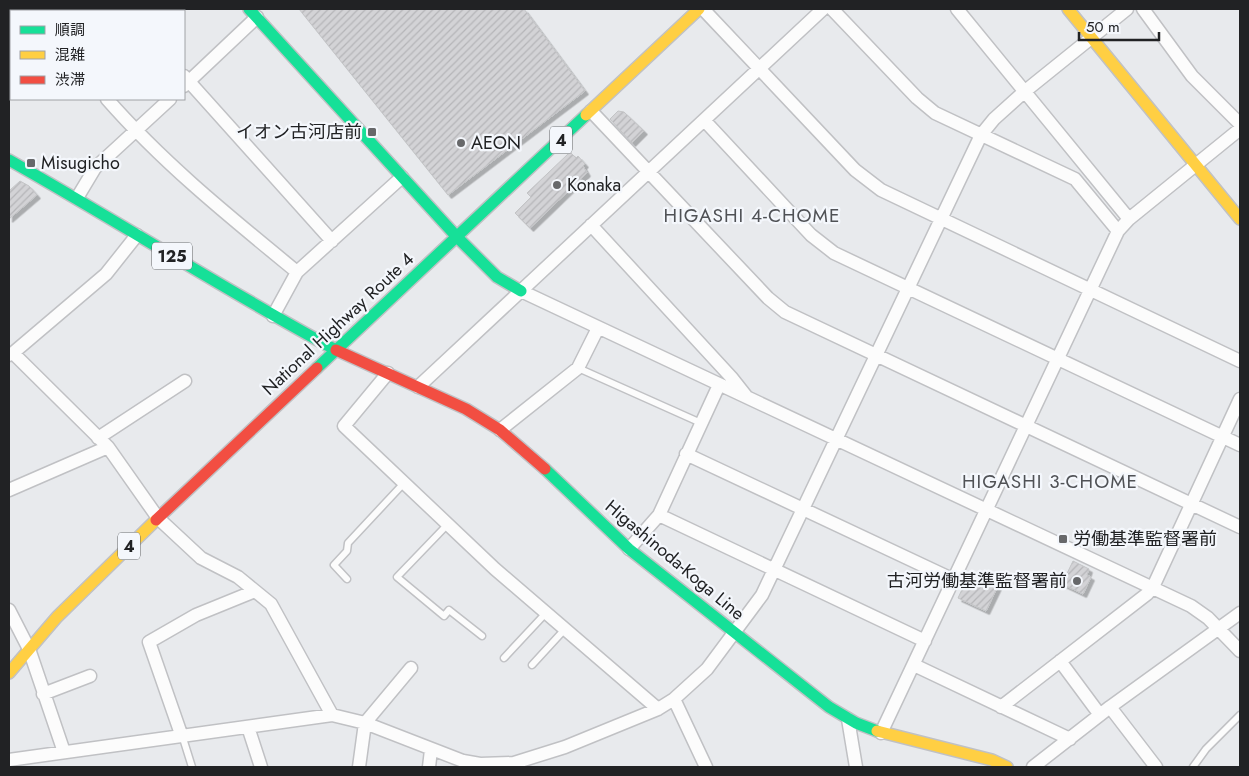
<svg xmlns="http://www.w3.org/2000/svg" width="1249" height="776" viewBox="0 0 1249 776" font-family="Jost,'Noto Sans JP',sans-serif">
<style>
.building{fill:url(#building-hatch);stroke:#c3c4c6;filter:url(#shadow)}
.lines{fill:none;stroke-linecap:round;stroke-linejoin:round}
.lane-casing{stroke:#c0c1c4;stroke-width:9}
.street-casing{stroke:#c0c1c4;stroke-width:15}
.fast-casing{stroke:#c0c1c4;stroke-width:14}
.slow-casing{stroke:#c0c1c4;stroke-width:14}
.jam-casing{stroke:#c0c1c4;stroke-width:14}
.lane{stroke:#fcfcfc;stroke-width:6}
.street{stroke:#fcfcfc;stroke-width:12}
.fast{stroke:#16e098;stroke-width:11}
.slow{stroke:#ffcf43;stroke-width:11}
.jam{stroke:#f24e42;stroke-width:11}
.poi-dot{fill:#67686a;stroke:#f4f7fc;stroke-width:2}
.labels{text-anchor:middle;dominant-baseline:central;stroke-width:4.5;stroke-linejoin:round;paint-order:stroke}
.shield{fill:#f4f7fc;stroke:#606265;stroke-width:1}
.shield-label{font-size:16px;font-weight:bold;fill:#212224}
.poi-label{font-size:18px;fill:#212224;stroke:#f4f7fc;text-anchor:start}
.street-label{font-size:18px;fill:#212224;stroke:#f4f7fc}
.neighbourhood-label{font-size:19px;letter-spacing:1px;fill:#505256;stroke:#f4f7fc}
</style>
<defs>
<pattern id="building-hatch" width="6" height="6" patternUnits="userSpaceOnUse" patternTransform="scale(1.25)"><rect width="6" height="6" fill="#d3d3d6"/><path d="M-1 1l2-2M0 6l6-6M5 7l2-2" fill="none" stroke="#b5b5b8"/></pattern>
<filter id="shadow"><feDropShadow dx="3.5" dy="3.5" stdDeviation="0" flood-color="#0004"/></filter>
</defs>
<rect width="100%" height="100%" fill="#e8eaed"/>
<path class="building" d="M299,9h225l61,82 -137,104z
M618,111l6,1 20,19 -12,12 -22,-24z
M571,153l5,5 2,-2 7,8 -2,2 4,7 -57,55 -15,-15 16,-16 -4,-4 41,-39z
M20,181l9,5 8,9 -28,24v-28z
M1073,561l16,8 -2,6 4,2 -8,17 -21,-10z
M979,577l19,9 -12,25 -28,-13 9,-19 9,4z"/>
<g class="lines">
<defs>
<path id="lane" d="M578,368l123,55
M448,524l-51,53 47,39 5,-6 33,26
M347,579l-13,-14 13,-14 1,-8 56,-60
M504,658l41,-44
M532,665l33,-36
M182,735l10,32
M1193,767l13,-18 34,-34"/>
<path id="street" d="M130,9l2,2
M703,9l152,161 26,20 359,171
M832,9l85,89 18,15 140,66 43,52
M957,9l172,210
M1143,9l49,67 48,48
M25,11l3,-2
M9,24l2,-2
M184,76l148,165
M184,86l73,-69
M107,99c57,65 123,118 190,173
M591,111l177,187 17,14 455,215
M704,120l107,115 23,18 406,192
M77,198l18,-30 75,-69
M591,225l140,152 15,19
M521,291l670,315 17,12 32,33
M273,316l24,-44 105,-95
M13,353l95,94 50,71 43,40 37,19 33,27 61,111
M9,355l4,-2 93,-79 31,-39
M388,373l-44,53 151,143 163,140
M418,387l405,-378
M500,430l78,-62 20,-40
M98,438l87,-57
M686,454l268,126
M9,490l99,-43
M659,515l266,126
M629,549l30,-34 60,-130
M9,610l20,39 35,103
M1060,661l40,54
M914,665l156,74
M43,694l47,-18
M674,699l32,68
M1001,707l146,-113 6,-7 87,-188
M1110,707l46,60
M848,719l8,48
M248,727l13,40
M881,733l237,-502 11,-12 111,-90
M181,734l-32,-92 47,-27 59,-24
M9,760l323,-45 33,8 98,38 17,3 34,-1 51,-16 93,-38 16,-10 33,-30 55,-74 219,-460 13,-16 30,-27 103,-83
M359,767l6,-44 46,-55
M429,767l2,-17
M1033,767l77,-60 130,-94"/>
<path id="fast" d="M249,9l208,228 40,40 24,14
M9,160c110,62 216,130 327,190
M317,368l269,-253
M545,469l84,80 200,158 27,16 21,8"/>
<path id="slow" d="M1068,9l172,210
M586,115l113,-106
M9,673l48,-56 99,-97
M877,731l115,29 15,7"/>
<path id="jam" d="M336,350l130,59 34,21 45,39
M156,520l161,-152"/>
</defs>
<use href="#lane" class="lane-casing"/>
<use href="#street" class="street-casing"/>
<use href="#fast" class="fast-casing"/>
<use href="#slow" class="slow-casing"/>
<use href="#jam" class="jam-casing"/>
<use href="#lane" class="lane"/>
<use href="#street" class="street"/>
<use href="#fast" class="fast"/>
<use href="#slow" class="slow"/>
<use href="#jam" class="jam"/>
</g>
<g class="poi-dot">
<rect x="367" y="127" width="10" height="10" rx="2.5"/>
<circle cx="461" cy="143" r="5"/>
<rect x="26" y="158" width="10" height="10" rx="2.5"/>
<circle cx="557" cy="185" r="5"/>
<rect x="1058" y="534" width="10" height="10" rx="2.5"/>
<circle cx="1077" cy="581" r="5"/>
</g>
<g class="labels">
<g class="shield">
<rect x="550" y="126.5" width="22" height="27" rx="4"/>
<rect x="152" y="242.5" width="40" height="27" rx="4"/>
<rect x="118" y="532.5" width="22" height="27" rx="4"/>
</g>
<g class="shield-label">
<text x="561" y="140">4</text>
<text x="172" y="256">125</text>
<text x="129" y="546">4</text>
</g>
<g class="poi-label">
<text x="362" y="132" text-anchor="end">イオン古河店前</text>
<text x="471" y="143">AEON</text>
<text x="41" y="163">Misugicho</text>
<text x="567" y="185">Konaka</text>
<text x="1073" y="539">労働基準監督署前</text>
<text x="1067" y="581" text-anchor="end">古河労働基準監督署前</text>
</g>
<g class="street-label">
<text transform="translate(338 324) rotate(-43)">National Highway Route 4</text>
<text transform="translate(675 560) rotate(40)">Higashinoda-Koga Line</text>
</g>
<g class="neighbourhood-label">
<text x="752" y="215">HIGASHI 4-CHOME</text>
<text x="1050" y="481">HIGASHI 3-CHOME</text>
</g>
</g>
<rect width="1249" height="776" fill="none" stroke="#212224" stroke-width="20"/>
<rect x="10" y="10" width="175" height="90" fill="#f4f7fc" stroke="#a0a2a6"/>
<rect x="20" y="26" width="25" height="8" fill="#16e098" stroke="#a0a2a6"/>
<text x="55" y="35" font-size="15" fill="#212224">順調</text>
<rect x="20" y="51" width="25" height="8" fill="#ffcf43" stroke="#a0a2a6"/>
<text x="55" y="60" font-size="15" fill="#212224">混雑</text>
<rect x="20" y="76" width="25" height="8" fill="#f24e42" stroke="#a0a2a6"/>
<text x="55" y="85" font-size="15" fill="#212224">渋滞</text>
<path d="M1079 32v8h80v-8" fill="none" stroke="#212224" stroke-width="2.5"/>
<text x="1086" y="32" font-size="15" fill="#212224" stroke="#f4f7fc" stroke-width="4" paint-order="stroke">50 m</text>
</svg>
